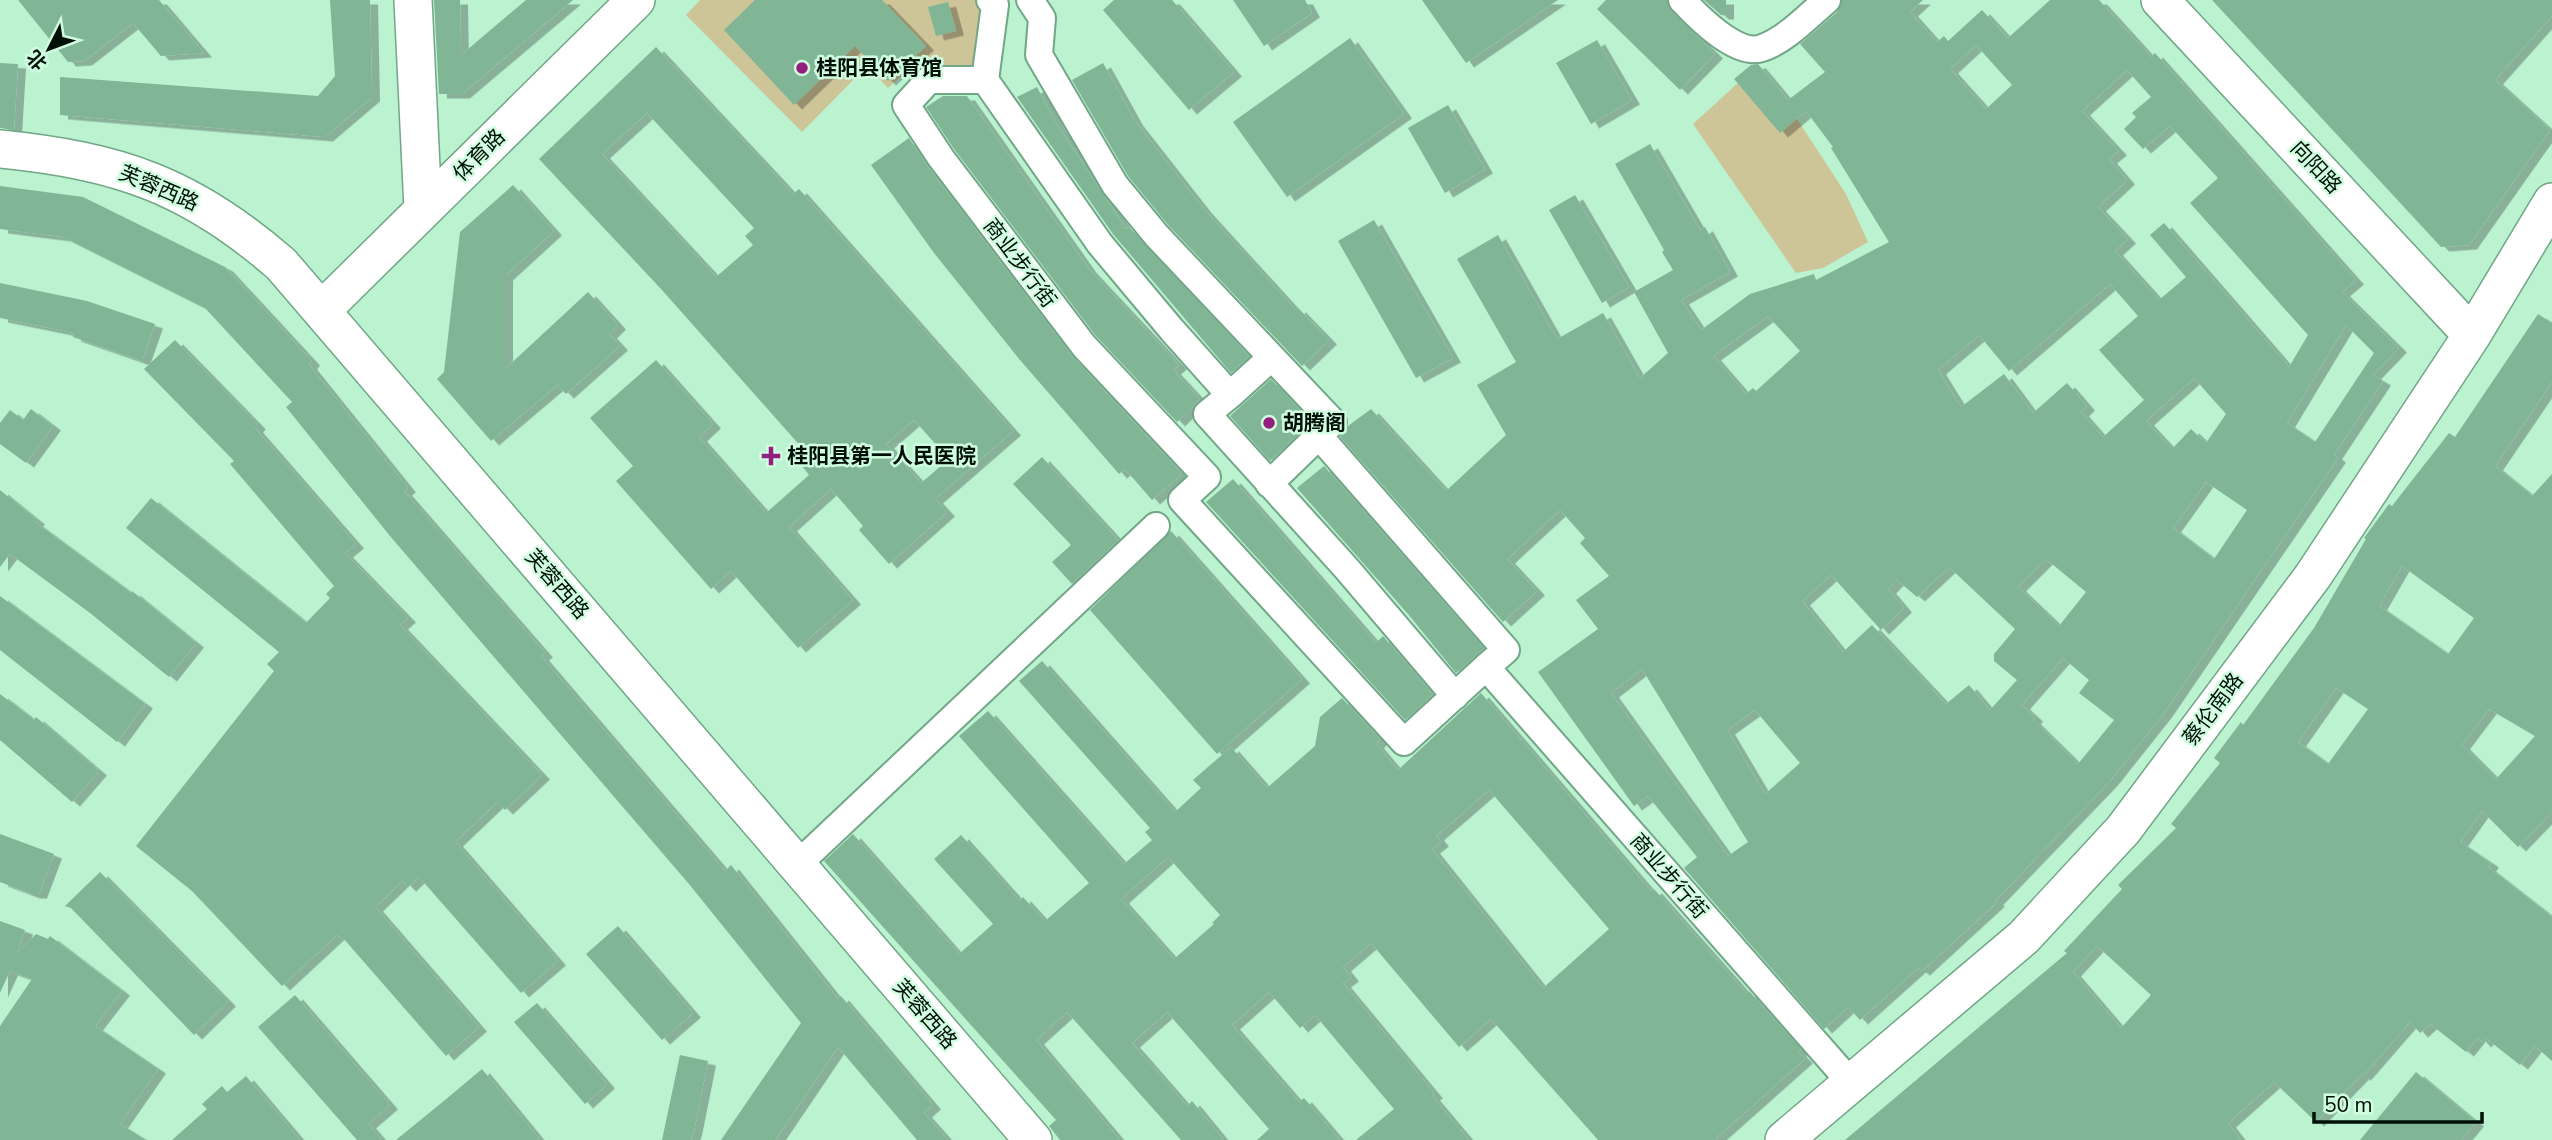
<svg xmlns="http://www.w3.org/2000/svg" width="2552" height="1140" viewBox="0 0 2552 1140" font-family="'Nunito Sans','Noto Sans SC',sans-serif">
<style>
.green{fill:#cdc498}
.building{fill:#80b595;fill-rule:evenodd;filter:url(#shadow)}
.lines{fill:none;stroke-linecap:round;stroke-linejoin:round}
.street-casing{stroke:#71a686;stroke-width:30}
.secondary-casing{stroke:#71a686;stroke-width:40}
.street{stroke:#fff;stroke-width:26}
.secondary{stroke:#fff;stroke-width:37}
.poi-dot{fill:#931e7d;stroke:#d0fde0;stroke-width:2.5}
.labels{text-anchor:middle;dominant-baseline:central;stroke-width:5;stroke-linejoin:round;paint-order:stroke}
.poi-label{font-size:21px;font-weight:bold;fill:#001006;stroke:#d0fde0;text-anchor:start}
.street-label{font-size:21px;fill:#001006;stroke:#d0fde0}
</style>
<defs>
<filter id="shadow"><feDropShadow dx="8" dy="4.5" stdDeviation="0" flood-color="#0004"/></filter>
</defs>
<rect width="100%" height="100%" fill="#bbf2d0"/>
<path class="green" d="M700,0h282l-6,72 -69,-1 -19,17 -21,-22 -65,66 -116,-117z
M1738,83l59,36 49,75 22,48 -45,26 -27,5 -103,-149z"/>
<path class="building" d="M18,0h141l45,53 -43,3 -28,-33 -49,38 -16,1z
M330,0h40l2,97 -47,40 -265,-22v-38l258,19 17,-20z
M434,0h26l1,55 65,-55h47l-111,94h-23z
M755,0h127l44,46 -38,35 -33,-35 -61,59 -70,-75z
M1114,0h58l62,72 -45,38 -86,-100z
M1233,0h72l7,13 -48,33z
M1422,0h136l-92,63z
M1606,0h61l4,11 44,43 -35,36 -83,-81z
M1704,0h22v15h-5z
M1842,0h81l-13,12 27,30 7,-6 4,5 34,-31 26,28 42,-38h49l52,57 4,-4 201,227 -14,12 57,56 -26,27 10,6 -49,74 4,3 -174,255 -54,68 -115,120 2,1 -75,69 -4,-3 -58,52 -12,-13 -24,22 -140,-161 13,-11 -49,-61 -14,10 -96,-134 60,-43 -22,-29 33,-24 -29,-33 5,-5 -25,-28 -53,49 30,32 -34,31 -163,-185 8,-11 23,-17 75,82 60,-56 -29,-50 39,-23 -59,-103 41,-24 59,104 46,-26 37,65 28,-25 -34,-61 39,-22 -11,-18 2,-2 -49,-86 35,-20 50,86 5,-3 25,45 -49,28 20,30 49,-36 64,-20 2,6 73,-38 -58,-94 2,-1 -27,-36 -26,22 -46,-54 17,-14 7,-1 30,36 37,-28 -25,-28 37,-32zM1976,45l36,40 -26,24 -36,-40zM2127,70l24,27 -19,16 4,4 -12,12 19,20 27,-23 48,52 -28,25 118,132 -19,32 -125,-144 -14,12 36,42 -27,23 -44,-49 13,-12 -30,-32 29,-27 -18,-21 10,-8 -37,-40zM2110,284l28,32 -39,34 45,50 -41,37 -22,-25 6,-6 -20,-23 -34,30 -29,-39 -43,33 -23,-37 41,-35 30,36zM1768,316l32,35 -44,40 -3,-3 -7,6 -33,-38zM2346,325l28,28 -59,89 -28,-19zM2194,378l32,36 -20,29 -15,-14 -19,20 -26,-28zM2206,482l41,28 -33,49 -41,-31zM2046,559l40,33 -27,34 -41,-39zM1949,567l66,62 -21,25v7l23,19 -27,30 -21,-25 -23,19 -74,-79 -29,27 -41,-51 29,-26 50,55 23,-22 -16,-19 9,-9 20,17zM2063,658l26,22 -10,13 35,27 -36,44 -45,-44 2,-3 -13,-12zM1642,669l106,173 -20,14 -117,-163zM1755,710l45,53 -35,31 -38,-64z
M2212,0h340v16l-57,64 55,50 -81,115 -28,2z
M948,2l8,29 -20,5 -8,-29z
M1350,38l54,76 -117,83 -54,-75z
M1597,40l35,60 -41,24 -35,-61z
M656,47l137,147 6,-5 214,242 -78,68 12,13 -58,52 -30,-34 4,-4 -32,-37 -42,38 64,73 -55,48 -67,-77 -20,18 -95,-108 17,-15 -43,-48 66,-58 57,64 -14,13 67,76 43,-38 -7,-9 9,-8 -149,-168 -123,-131zM647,113l107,115 -9,8 8,9 -37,32 -114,-123zM914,420l35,39 -28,24 -35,-39z
M0,63l18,1 -4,66 -14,-2z
M1103,63l32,58 69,88 92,101 2,-2 31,32 -27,26 -133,-140 -41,-50 -56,-96z
M1037,87l19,36 70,106 3,-2 120,129 -18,17 -118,-139 -96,-137z
M943,96h24l122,173 90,96 -6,5 27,29 -23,23 -81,-86 -142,-187 -28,-42z
M1448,105l37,64 -40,24 -37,-65z
M909,138l19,29 144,189 110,118 -30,26 -27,-31 -6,5 -99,-114 -86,-107 -63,-88z
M513,185l41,46 -49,45v93l83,-77 30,33 -9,9 11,12 -54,48 -9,-9 -66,56 -54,-62 7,-7 16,-140z
M0,186l83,11 142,70 87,94 -3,4 99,123 -4,3 141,162 -4,3 184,215 6,-6 107,134 3,-3 92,109 -9,8 24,27h-31l-79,-93 -63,93h-54l80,-117 -112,-139 -299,-348 -104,-129 6,-5 -87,-94 -142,-71 -63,-8z
M1575,195l54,92 -27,16 -53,-93z
M1374,220l79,138 -37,20 -78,-137z
M0,283l87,18 68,23 -13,37 -69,-24 1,-4 -74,-15z
M2538,314l14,9v59l-57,84 37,30 20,-22v338l-34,35 -36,-36 -22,31 31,21 -3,4 64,50v144l-17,-15 -15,19 -33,-26 -4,4 -5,-6 -12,15 -36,-28 -10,9 -10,-11 -47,54 -2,-1 -45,47 -42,-40 -46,41 13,17h-396l222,-187 -3,-2 58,-62 -4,-4 58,-57 -5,-4 49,-61 -6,-5 27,-36 2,3 71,-97 52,-89 -2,-1 25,-34 3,2 57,-73 6,4zM2402,566l72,52 -26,36 -69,-48zM2336,688l32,21 -40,55 -30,-22zM2489,709l46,27 -39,43 -34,-34zM2097,946l54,49 -30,33 -48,-56z
M175,340l83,85 -3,3 101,116 -11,9 63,65 -8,7 142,150 -37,35 -8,-8 -42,40 103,119 -37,32 -102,-116 -11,10 -6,-6 -27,26 104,120 -33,29 -103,-118 -1,1 -5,-4 -55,51 -90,-95 -56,-45 138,-175 -7,-7 12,-12 -153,-124 25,-30 155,125 24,-25 -4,-4 8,-8 -104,-122 4,-3 -90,-92z
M1271,379l40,43 -41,39 -40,-45z
M31,409l22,17 -27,37 -26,-19v-21l10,-13 13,10z
M1042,457l76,83 -46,44 -20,-22 19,-17 -58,-61z
M1324,466l160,182 -28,25 -48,-59 -111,-126z
M1233,479l143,164 7,-7 50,58 -28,26 -199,-218z
M0,490l37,30 -2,2 96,71 1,-2 64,52 -27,34 -79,-64 -80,-59 -10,13z
M1171,531l131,148 -85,75 -127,-144z
M0,596l145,108 -28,38 -117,-92z
M1042,661l133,151 26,-24 -8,-8 38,-33 36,41 48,-42 5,-29 22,-19 38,41 -4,5 22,26 83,-77 170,198 3,-2 92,104 3,-2 52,58 -3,3 7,7 -91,81h-116l-107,-121 -32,28 -88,-104 -28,24 8,10 -8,6 92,111 -3,2 37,44h-113l38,-31 -79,-94 -15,13 -31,-36 -37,33 67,77 5,-4 36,42h-83l12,-11 -102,-117 -35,31 55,63 5,-5 32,39h-43l-114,-128 -31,28 84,100h-60l-11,-14 7,-6 -232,-259 29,-27 106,120 34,-30 -59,-65 27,-24 59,66 3,-4 22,24 44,-38 -130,-147 29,-25 136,153 28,-24 -7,-8 5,-4 -131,-147zM1489,790l120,139 -66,59 -111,-139 9,-7 -5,-6zM1168,857l52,58 -8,8 2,1 -40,35 -53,-60z
M0,694l34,26 2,-3 63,54 -27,31 -72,-62z
M0,834l54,20 -15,40h-7l-32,-12z
M100,872l128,130 -34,33 -123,-127 -6,-2z
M0,921l25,9 -8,23 19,-19 12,5 2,-3 72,55 -27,35 63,43 -38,55 26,16h-146v-114l32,-47 -22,-8 -10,22z
M618,926l75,87 -31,27 -76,-86z
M295,995l95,110 -22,19 14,16h-25l-99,-113z
M537,1003l70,81 -22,20 -71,-82z
M680,1055l28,6 -14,70 -3,9h-29z
M482,1069l58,71h-144l49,-40z
M2416,1072l60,50 -15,18h-101z
M246,1076l54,64h-128l35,-31 -5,-5 20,-18 5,6z"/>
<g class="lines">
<defs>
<path id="street" d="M990,0l5,5 -10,75 115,164 72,86 58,65 -23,19 140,155 108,127
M1030,0l12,18 -3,37 76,130 42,51 176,186 -64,62
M1682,0c16,17 55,57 80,48 24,-8 46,-32 65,-48
M985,80h-56l-23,25 35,53 143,188 123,131 -25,23 222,242 82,-75
M1230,395l41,-37
M1319,436l187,214 -20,17 366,417
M797,865l359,-339"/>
<path id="secondary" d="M413,0l10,209
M2160,0l312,335
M0,149c119,12 190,36 281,115l752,876
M322,310l314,-310
M1784,1140l240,-203 99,-107 190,-254 159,-241 80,-133"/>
</defs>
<use href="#street" class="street-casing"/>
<use href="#secondary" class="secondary-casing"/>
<use href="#street" class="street"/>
<use href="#secondary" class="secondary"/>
</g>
<g class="poi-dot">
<circle cx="802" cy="68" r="7"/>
<circle cx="1269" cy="423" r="7"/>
<path d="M767.5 445.5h7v7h7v7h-7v7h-7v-7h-7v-7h7z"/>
</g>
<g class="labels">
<g class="poi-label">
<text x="816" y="68">桂阳县体育馆</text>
<text x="1283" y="423">胡腾阁</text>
<text x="787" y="456">桂阳县第一人民医院</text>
</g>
<g class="street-label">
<text transform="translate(479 155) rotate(-45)">体育路</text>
<text transform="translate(2316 167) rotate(47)">向阳路</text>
<text transform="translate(159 188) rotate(23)">芙蓉西路</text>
<text transform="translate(1020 263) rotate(53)">商业步行街</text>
<text transform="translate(557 584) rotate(49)">芙蓉西路</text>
<text transform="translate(2213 709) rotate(-53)">蔡伦南路</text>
<text transform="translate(1669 876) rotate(49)">商业步行街</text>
<text transform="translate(925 1014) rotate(49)">芙蓉西路</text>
</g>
</g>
<g transform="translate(49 49) rotate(228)" stroke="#d0fde0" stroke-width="5" paint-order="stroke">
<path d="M0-5L12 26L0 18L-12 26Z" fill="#001006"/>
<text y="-10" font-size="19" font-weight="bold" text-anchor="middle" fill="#001006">北</text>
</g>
<path d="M2314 1112v10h168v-10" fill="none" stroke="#001006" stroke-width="3.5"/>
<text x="2324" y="1112" font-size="21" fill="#001006" stroke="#d0fde0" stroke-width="5" paint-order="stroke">50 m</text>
</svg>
